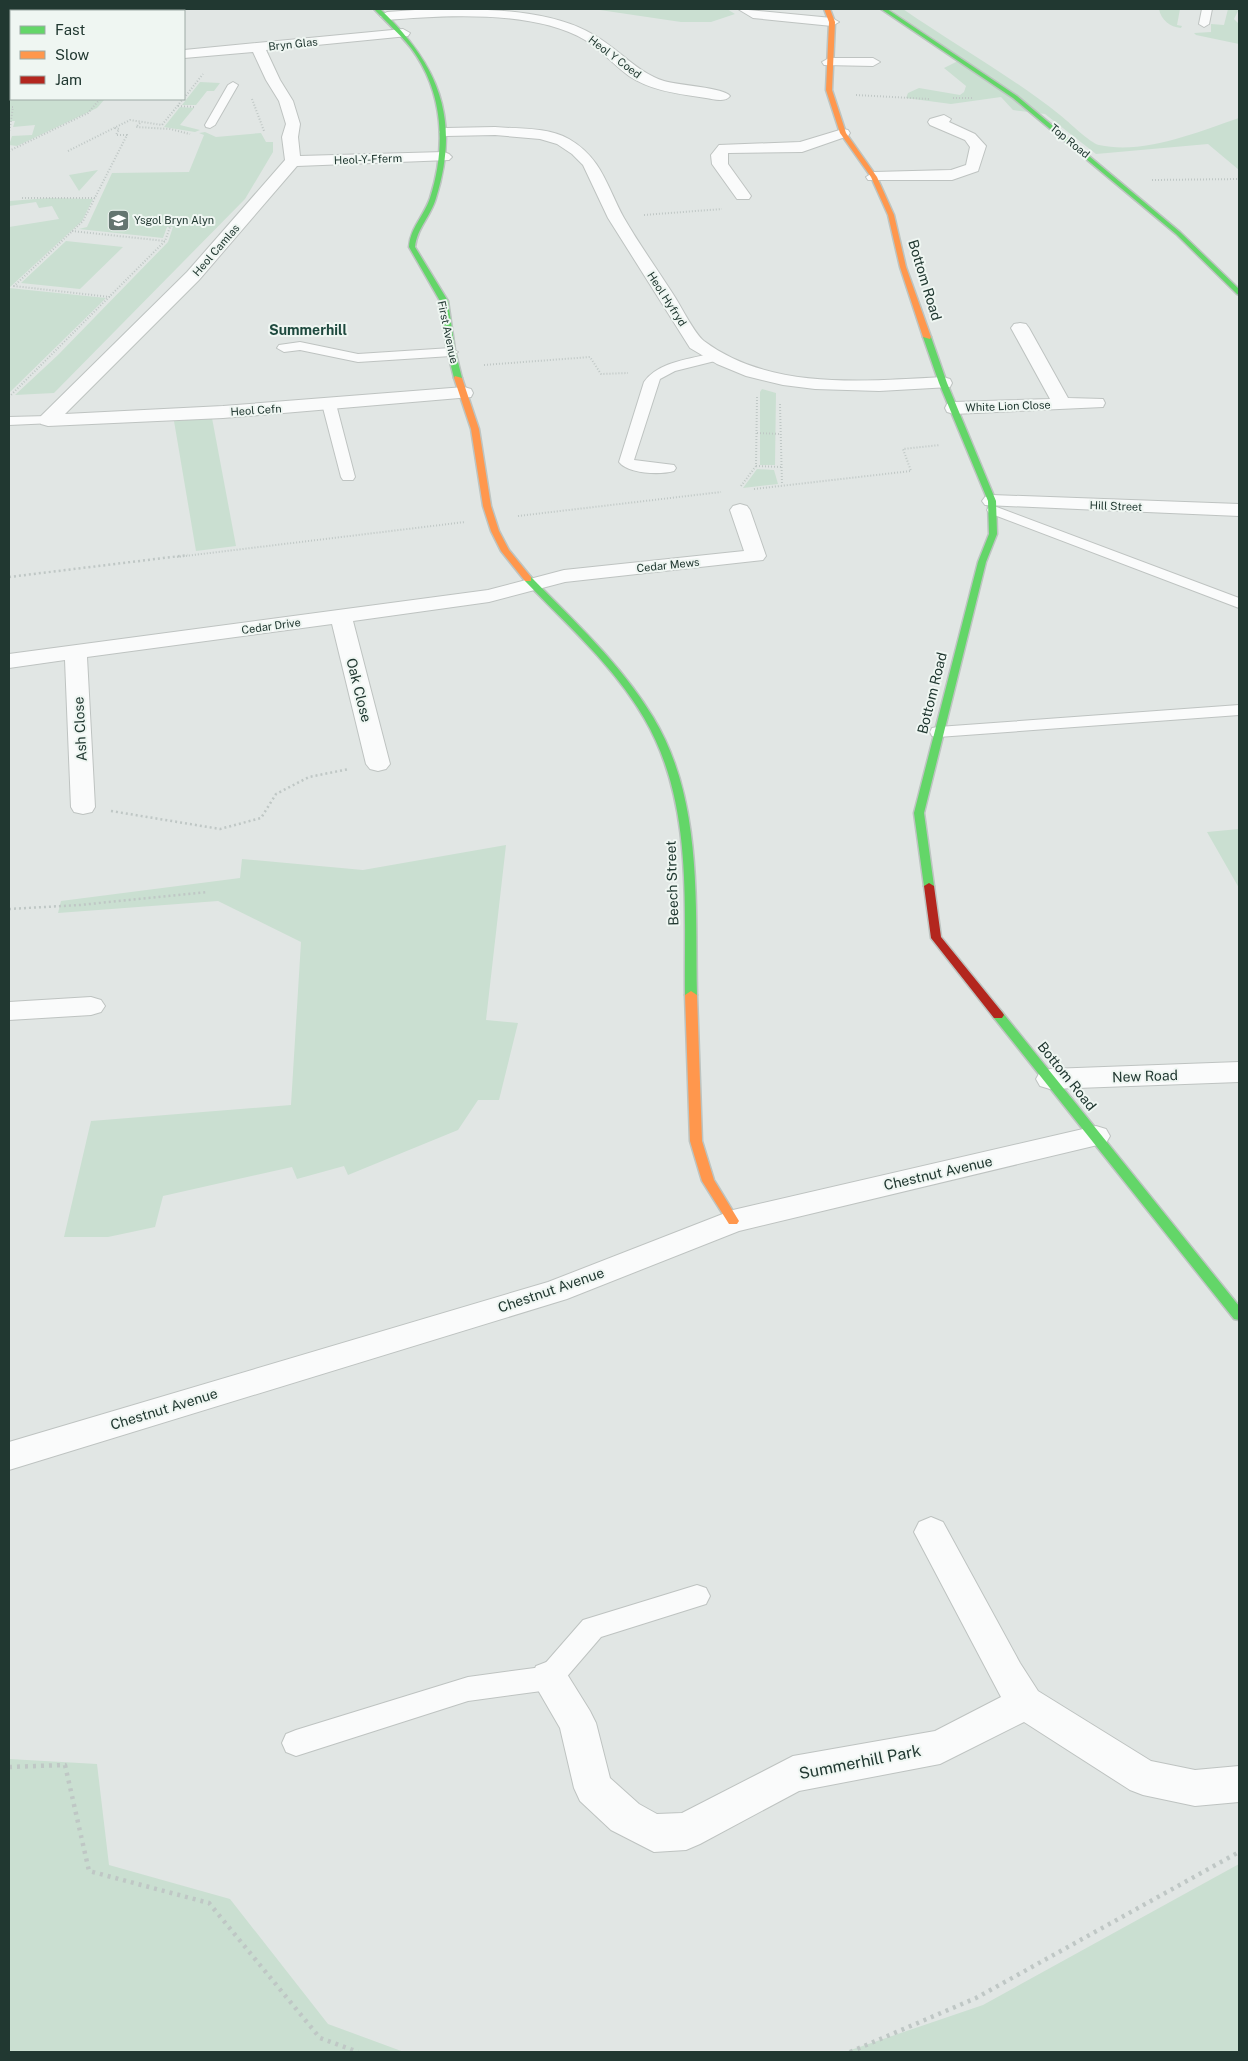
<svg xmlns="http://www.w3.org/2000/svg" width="1248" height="2061" viewBox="0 0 1248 2061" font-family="'Public Sans',sans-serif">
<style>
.green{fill:#cadfd1}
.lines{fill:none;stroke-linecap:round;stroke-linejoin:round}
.lane-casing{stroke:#bec3c1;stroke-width:2}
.street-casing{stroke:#bec3c1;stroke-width:2}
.fast-casing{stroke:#bdc4c1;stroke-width:3}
.slow-casing{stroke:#bdc4c1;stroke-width:3}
.jam-casing{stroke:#bdc4c1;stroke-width:3}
.path-far2{stroke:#bfc7c5;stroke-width:2;stroke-dasharray:1 2;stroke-linecap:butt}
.path-far1{stroke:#bfc7c5;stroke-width:2.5;stroke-dasharray:2 3;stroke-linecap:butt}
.path{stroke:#bfc7c5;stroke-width:4.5;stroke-dasharray:3 5;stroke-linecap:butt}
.lane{fill:#fafbfb;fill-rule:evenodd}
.street{fill:#fafbfb;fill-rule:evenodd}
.fast{fill:#63d668;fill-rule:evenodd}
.slow{fill:#ff974d;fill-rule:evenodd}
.jam{fill:#b3261e;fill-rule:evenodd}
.labels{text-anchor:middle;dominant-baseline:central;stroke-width:4;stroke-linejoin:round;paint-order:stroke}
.far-street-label{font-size:11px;fill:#213831;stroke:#eff6f2}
.far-poi-label{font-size:11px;fill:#213831;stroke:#eff6f2;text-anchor:start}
.street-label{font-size:14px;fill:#213831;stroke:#eff6f2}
.far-quarter-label{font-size:14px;font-weight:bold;fill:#1e493e;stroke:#eff6f2}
.near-street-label{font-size:16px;fill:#213831;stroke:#eff6f2}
</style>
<rect width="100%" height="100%" fill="#e1e6e4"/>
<path class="green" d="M593,9h134l8,5 -24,8h-30z
M890,9h13c52,36 108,67 157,106 9,7 30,28 39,30 44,10 99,-13 140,-27v52l-31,-26 -112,10 -51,-40 -32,-4 -12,-13 -50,7 -45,-6 2,-5 11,-5 41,7 4,-3 2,-6 -22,-18 16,-8 -24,-20z
M1159,9h21l-3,16 5,1 -1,2c-11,-1 -20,-8 -22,-19z
M1228,9h11l-5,10 5,5v20l-43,-9 -2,-2 17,-1v-8l13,1z
M200,82l20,1 -6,8h-7l-11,14h-14z
M9,99l2,-1 102,1 -9,1 -7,8 -80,38 -8,-1 3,-9 20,-1 3,-10 -22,2 2,-6h-6z
M180,107l14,1 -14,17 20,5 -5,2 -31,-5z
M205,132l11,5 45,-4 5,9h7v10l-28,47 -191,194 -39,2 43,-40 110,-113 5,-15h-6l-4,11 -84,-9 8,-2 25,-54 77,-1 15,-37 -5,-2z
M98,170l-19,21 -10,-16z
M50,198l43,1 -11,22 -73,67 97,10 -97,95v-166l50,-8 -7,-13 -13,2 -3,-6 -27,4v-5z
M66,241l57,6 -43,42 -59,-6z
M762,389l14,4 -1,72h-15v-73z
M212,418l24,128 -40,5 -22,-130z
M757,469l17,1 4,14 -35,4z
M1239,829v59l-32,-56z
M506,845l-20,175 32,3 -19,77h-21l-20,30 -110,45 -4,-9 -47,13 -5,-12 -129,29 -8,31 -47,10h-44l27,-116 200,-16 10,-163 -83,-41 -160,12 3,-12 179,-23 2,-19 121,11z
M9,1759l88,5 12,101 121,34 98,125 76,28h-395z
M1239,1864v188h-394l138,-47z"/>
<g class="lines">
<defs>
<path id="lane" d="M49,9h10v2h-10z
M1202,9h10l-3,15 -5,3 -5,-3z
M233,82l5,3 -23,40 -5,3 -4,-1 -1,-2 23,-40z
M300,342l58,12 93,-6 7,4 -7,4 -93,6 -58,-12 -16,2 -7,-4 2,-3z
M714,353l7,4 -2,3 -44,11 -15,8 -26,81 40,5 2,3 -2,3c-14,4 -46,3 -55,-9l25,-80c15,-21 47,-23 70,-29z
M329,400l7,4 19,73 -2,3h-10l-2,-3 -19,-73z
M48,416l7,4 -2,3 -44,2v-8z
M994,506l245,92v10l-250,-95 -2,-3 2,-3z
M1239,705v10l-301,22 -6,-1 -2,-4 2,-4 6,-1z
M697,1585l9,3 4,8 -4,8 -105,33 -43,50 -9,3 -81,11 -172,55 -10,-4 -4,-9 4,-9 10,-4 172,-53 74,-10 41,-47z"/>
<path id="street" d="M83,9h13l1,2h-13z
M429,9c51,0 120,-1 165,26 25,14 42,37 70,46 13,4 61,7 66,15 -5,7 -17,3 -24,2 -26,-4 -55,-7 -77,-22 -15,-11 -28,-26 -44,-36 -51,-30 -140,-25 -198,-20l-7,-4 7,-4z
M738,9l94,9 7,4 -7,4 -79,-8z
M403,29l7,4 -2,3 -142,14 14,30 13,21 7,23 -2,13 2,19 144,-4 5,2 3,3 -3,3 -152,6 -98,114 -134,134 158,-8 241,-19 7,2 2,4 -2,4 -248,21 -175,8 -7,-2 -2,-4 2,-4 146,-144 98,-112 -3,-23 4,-13 -7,-23 -13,-21 -13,-28 -69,6v-8z
M829,58h44l7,4 -7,4 -49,-1 -2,-3z
M944,115l7,4 -2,3 26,12 11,12 -8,25 -26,9h-84l-2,-3 8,-5 77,-2 15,-5 4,-18 -5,-7 -35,-15 -2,-3 2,-3z
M495,127c23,2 53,0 74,12 33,19 38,48 55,79 15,26 33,51 49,76 8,12 21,39 31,47 67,50 161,40 239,36l7,2 2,4 -2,4 -71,4 -64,-2 -32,-4 -37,-9 -29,-12 -27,-16 -82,-130 -25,-53 -11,-11 -15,-10 -17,-5 -45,-4 -49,1 -7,-4 7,-4z
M843,129l5,1 2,3 -2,3 -46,16 -74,1v11l23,32 -2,3h-12l-25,-35 -1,-9 8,-10 81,-3z
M1020,323l6,1 3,4 39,70 35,1 2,4 -2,4 -149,7 -7,-2 -2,-4 2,-4 7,-2 96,-3 -39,-71 3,-4z
M992,495l247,9v12l-254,-11 -3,-4 3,-4z
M740,504l7,2 3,4 16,46 -3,4 -198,22 -76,20 -136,19 37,143 -4,5 -8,2 -8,-2 -4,-5 -34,-140 -245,33 8,150 -3,5 -9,2 -9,-2 -3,-5 -6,-147 -56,8v-14l479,-64 76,-20 180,-19 -14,-41 3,-4z
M91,997l10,3 4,6 -4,6 -10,3 -82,5v-18z
M1239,1062v20l-189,7 -10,-3 -4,-7 4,-7 10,-3z
M1096,1126l10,3 4,7 -4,7 -367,88 -172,68 -558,171v-28l539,-160 185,-72z
M931,1517l12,5 77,141 18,28 113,70 44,9 44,-4v36l-44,4 -52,-11 -13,-5 -106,-68 -84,42 -141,27 -99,53 -14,6 -32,2 -43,-22 -31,-29 -6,-13 -14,-60 -29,-50 5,-12 13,-5 13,5 28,45 6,12 14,55 29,26 18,10 25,-1 111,-57 142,-25 66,-34 -87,-165 5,-10z"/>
<path id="fast" d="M374,9h6c58,55 81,109 56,189 -5,18 -19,30 -21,49l33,54 7,49 7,28 -4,2 -4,-2 -7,-28 -7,-49 -31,-54c1,-19 15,-31 21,-49 16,-50 14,-106 -19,-150 -11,-14 -25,-26 -37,-39z
M881,9h6l130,87 163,136 59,57v6l-2,-1 -61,-60 -163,-136z
M924,335l7,2 16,46 49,118 1,33 -11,28 -62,251 10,73 -5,3 -5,-3 -10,-73 64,-251 11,-28 -1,-33 -49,-118 -16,-46z
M528,576l3,1c43,44 90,87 122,140 50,82 42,185 44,278l-2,3 -4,1 -6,-4c-1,-93 8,-194 -41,-277 -30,-52 -78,-94 -119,-137v-4z
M998,1011l4,1 237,294v14l-5,-1 -240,-301 -2,-3z"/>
<path id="slow" d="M824,9h6l5,13 -3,68 14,43 31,44 17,38 12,52 25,70 -1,2 -7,-2 -23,-70 -12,-52 -17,-38 -31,-44 -14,-43 3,-68z
M455,376l7,2 17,51 12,77 8,25 10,19 22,27v4h-6l-24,-30 -10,-20 -8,-25 -12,-77 -17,-51z
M691,991l6,4 5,146 12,39 25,41 -2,3h-8l-27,-43 -12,-40 -5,-146z"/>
<path id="jam" d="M929,883l5,3 7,51 61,75 2,3 -2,3h-8l-63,-80 -7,-52z"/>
</defs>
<use href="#lane" class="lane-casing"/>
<use href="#street" class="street-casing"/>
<use href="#fast" class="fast-casing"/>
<use href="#slow" class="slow-casing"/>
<use href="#jam" class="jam-casing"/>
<path class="path-far2" d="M9,10l23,-1
M9,73h2
M9,77l2,-1
M856,95l73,4
M184,98l19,-24
M953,98h21
M252,99l12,32
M178,106l16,1
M9,107h4l-4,26
M140,123l-4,4 34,2 20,5
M9,151l79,-38 12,-14
M68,151l62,-31 32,5 21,-26
M1152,180l87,-1
M22,198h74
M644,215l78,-6
M72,231l93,10
M110,297l-96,-11 69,-65 44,-86h-11l3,-6 -4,-1
M484,365l106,-8 11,17 27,-1
M9,397l156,-156 5,-14
M780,404l2,81
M757,433l24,1
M756,466l25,1
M741,486l15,-20 1,-69
M754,489l157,-18 -8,-22 37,-4
M518,516l203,-24
M177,557l288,-35"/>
<path class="path-far1" d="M9,577l179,-22
M111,811l109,18 41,-11 15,-24 33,-17 40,-8
M9,909l71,-4 127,-13"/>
<path class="path" d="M9,1767l56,-2 24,106 120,32 111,135 38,14
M850,2052l126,-54 263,-146"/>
<use href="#lane" class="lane"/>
<use href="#street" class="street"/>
<use href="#fast" class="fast"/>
<use href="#slow" class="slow"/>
<use href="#jam" class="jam"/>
</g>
<defs>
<symbol id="school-square" viewBox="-11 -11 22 22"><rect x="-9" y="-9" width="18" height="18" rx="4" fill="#647570" stroke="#eff6f2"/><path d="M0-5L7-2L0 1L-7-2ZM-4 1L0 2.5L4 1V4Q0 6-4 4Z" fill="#fff"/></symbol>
</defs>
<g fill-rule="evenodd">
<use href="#school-square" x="106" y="208" width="25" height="25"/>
</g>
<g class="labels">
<g class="far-street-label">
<text transform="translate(293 44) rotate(-6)">Bryn Glas</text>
<text transform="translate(615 57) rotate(37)">Heol Y Coed</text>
<text transform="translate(1070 141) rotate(39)">Top Road</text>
<text transform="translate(368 159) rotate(-2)">Heol-Y-Fferm</text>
<text transform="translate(216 250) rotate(-49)">Heol Camlas</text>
<text transform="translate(667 299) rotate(57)">Heol Hyfryd</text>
<text transform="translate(448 332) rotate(78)">First Avenue</text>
<text transform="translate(1008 406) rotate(-2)">White Lion Close</text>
<text transform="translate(256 410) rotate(-4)">Heol Cefn</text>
<text transform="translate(1116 506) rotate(2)">Hill Street</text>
<text transform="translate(668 565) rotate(-6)">Cedar Mews</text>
<text transform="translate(271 626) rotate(-8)">Cedar Drive</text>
</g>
<g class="far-poi-label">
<text x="134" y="220">Ysgol Bryn Alyn</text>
</g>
<g class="street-label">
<text transform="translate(925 280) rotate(73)">Bottom Road</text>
<text transform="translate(359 690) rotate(76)">Oak Close</text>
<text transform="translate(932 693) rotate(-76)">Bottom Road</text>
<text transform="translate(80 729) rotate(-93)">Ash Close</text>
<text transform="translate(672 883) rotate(-92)">Beech Street</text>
<text transform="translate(1067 1076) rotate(51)">Bottom Road</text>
<text transform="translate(1145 1076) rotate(-2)">New Road</text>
<text transform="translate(938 1173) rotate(-13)">Chestnut Avenue</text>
<text transform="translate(551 1290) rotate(-19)">Chestnut Avenue</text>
<text transform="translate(164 1409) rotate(-17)">Chestnut Avenue</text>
</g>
<g class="far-quarter-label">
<text x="308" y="330">Summerhill</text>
</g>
<g class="near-street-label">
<text transform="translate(860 1762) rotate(-11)">Summerhill Park</text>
</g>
</g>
<rect width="1248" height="2061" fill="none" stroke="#213831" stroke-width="20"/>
<rect x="10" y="10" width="175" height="90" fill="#eff6f2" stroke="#9daaa5"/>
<rect x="20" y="26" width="25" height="8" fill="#63d668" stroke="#9daaa5"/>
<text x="55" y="35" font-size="15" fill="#213831">Fast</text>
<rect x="20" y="51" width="25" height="8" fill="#ff974d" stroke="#9daaa5"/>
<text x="55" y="60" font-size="15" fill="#213831">Slow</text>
<rect x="20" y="76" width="25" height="8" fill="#b3261e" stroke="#9daaa5"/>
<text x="55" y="85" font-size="15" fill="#213831">Jam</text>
</svg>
